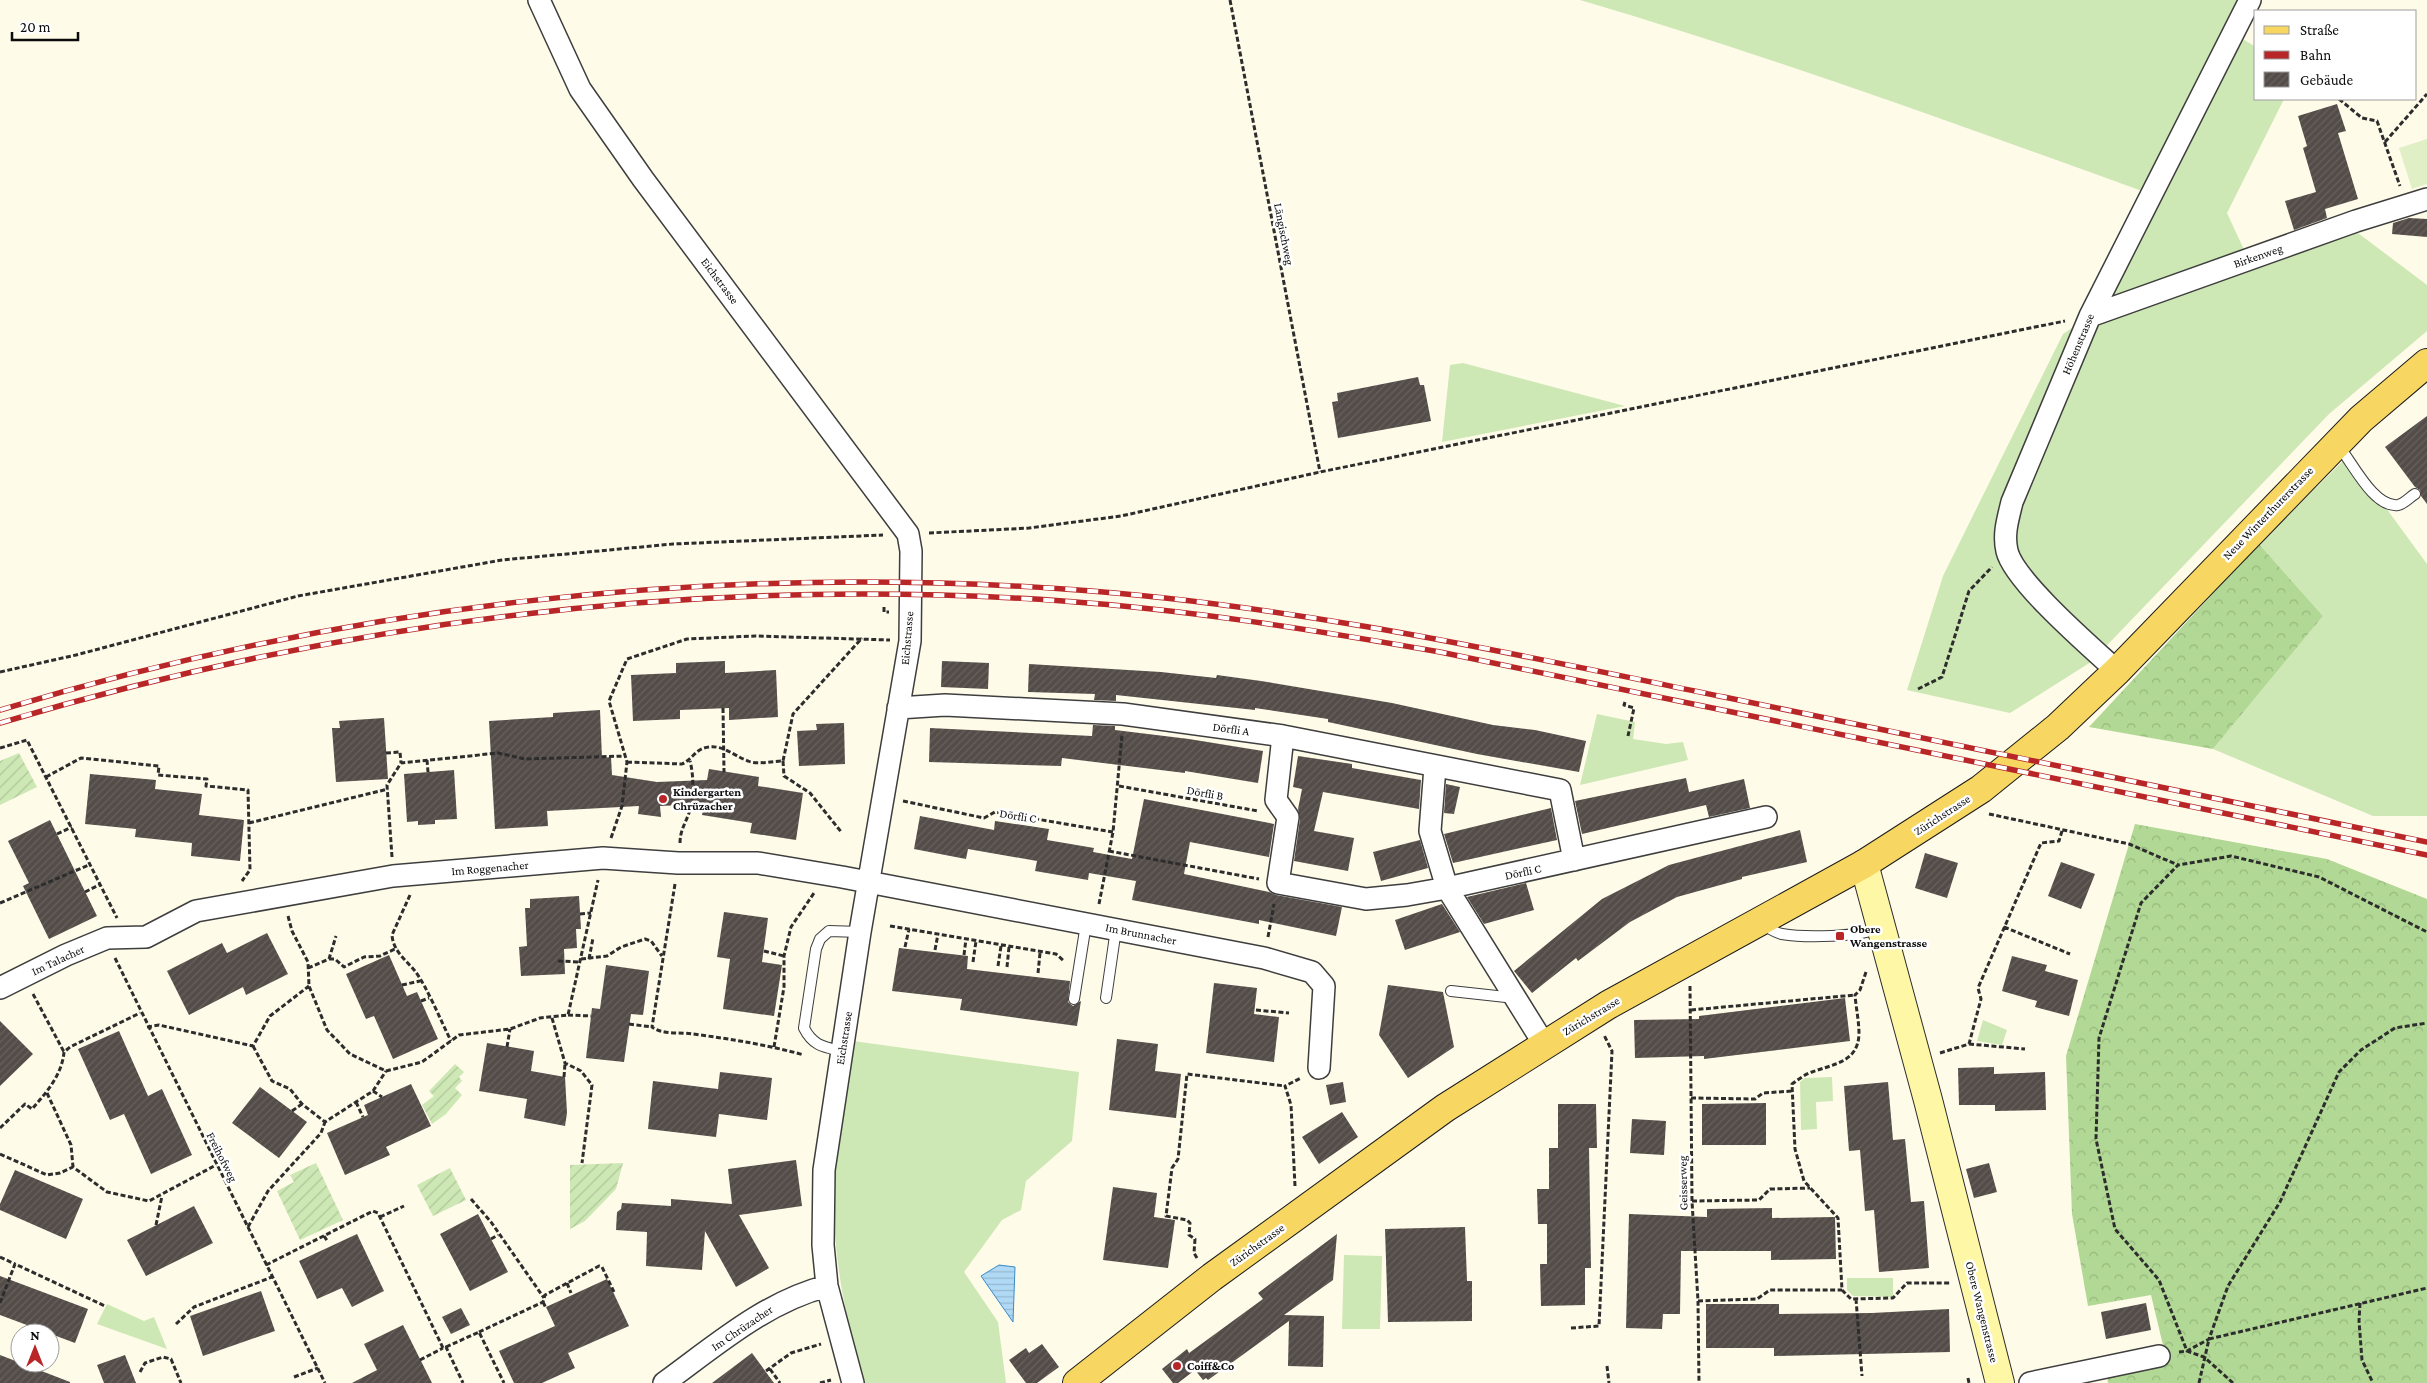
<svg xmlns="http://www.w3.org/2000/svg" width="2427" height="1383" viewBox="0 0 2427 1383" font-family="'Crimson Pro',serif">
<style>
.grass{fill:#cde8b4}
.forest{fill:url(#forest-crowns)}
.garden{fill:url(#garden-furrows)}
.pitch{fill:#e0efc6}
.water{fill:url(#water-rules);stroke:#378ccb}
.building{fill:url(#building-hatch)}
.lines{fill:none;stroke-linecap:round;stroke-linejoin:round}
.lane-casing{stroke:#3e3e3e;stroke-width:12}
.street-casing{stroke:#3e3e3e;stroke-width:24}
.secondary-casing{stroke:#2d2d2d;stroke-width:30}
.primary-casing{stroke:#1c1c1c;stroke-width:30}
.path{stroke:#2d2d2d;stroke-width:3;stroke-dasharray:5 2.5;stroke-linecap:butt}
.lane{stroke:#fff;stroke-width:10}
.street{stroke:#fff;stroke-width:21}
.secondary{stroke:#fef7a5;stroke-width:28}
.primary{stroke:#f7d761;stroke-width:28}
.rail-casing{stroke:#b82628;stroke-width:5.5}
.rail{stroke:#fff;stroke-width:4;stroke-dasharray:11;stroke-linecap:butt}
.poi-dot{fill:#b82628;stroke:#fff;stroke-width:2}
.labels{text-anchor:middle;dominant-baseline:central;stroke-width:5;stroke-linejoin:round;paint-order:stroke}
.street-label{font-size:12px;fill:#0b0b0b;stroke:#fff}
.poi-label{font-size:12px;font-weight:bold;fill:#0b0b0b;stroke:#fff;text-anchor:start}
</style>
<defs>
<pattern id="forest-crowns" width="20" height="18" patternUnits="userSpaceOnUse" patternTransform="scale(1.25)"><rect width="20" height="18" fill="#b1d894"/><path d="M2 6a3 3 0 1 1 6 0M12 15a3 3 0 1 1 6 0" fill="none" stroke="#97b87e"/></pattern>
<pattern id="garden-furrows" width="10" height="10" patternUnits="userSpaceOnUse" patternTransform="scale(1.25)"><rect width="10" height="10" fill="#cde8b4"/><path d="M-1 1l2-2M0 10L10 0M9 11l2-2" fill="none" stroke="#afc699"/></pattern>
<pattern id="water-rules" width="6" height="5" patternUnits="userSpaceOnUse" patternTransform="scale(1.25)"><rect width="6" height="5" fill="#afd9f5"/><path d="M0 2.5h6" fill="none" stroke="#95b9d1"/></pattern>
<pattern id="building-hatch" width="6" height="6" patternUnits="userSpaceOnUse" patternTransform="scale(1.25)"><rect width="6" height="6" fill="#534c48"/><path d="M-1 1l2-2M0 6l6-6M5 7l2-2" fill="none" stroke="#67615e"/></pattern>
</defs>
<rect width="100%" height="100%" fill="#fffbe9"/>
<path class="grass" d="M1580,0h659l-97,191c-186,-67 -372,-135 -562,-191z
M2241,38l15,9v52h28l-57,114 25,54 102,-37 73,55v46l-98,83 -238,248 -81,51 -103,-23 36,-114 120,-242 27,-18z
M1463,363l162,43 -183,36 8,-77z
M2348,456l79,108v252h-54l-160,-67 110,-133 -64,-72z
M1597,714l38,8 -2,17 33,5 17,-2 5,18 -108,25z
M1983,1020l24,10 -5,15 -25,-4z
M853,1041l226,31 -7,69 -46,40 -5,29 -19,10 -38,52 34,50 8,61h-143c-19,-70 -33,-141 -29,-214 3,-43 13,-86 19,-128z
M1832,1077l1,24 -17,1 1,27 -16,1 -1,-48 5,-4z
M1344,1255l38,1 -2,73h-38z
M1847,1278h46v19l-40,-1 -6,-6z
M107,1304l37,17 10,-4 13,32 -70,-25z"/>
<path class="forest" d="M2259,544l64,72 -110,133 -124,-22z
M2135,824l192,35 100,40v484h-319l-4,-24 59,-14 -12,-50 -63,11 -16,-92 -6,-158z"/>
<path class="garden" d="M19,753l18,34 -37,18v-44z
M455,1064l9,8 -5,5 3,4 -7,7 7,7 -16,19 -14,10 -10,-19 12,-9 -5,-5z
M316,1163l27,57 -43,20 -23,-49 17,-9 -4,-7z
M623,1163l-7,26 -31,32 -15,8v-64z
M450,1168l16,32 -33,16 -16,-31z"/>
<path class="pitch" d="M2427,139v45l-15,5 -13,-41z"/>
<path class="water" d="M999,1265l16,2 -2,55 -32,-46z"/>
<path class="building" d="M2337,104l9,27 -8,2 20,66 -33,10 2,9 -33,12 -9,-29 31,-9 -13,-44 4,-2 -9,-30z
M2409,218l18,1v18l-35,-3 1,-11z
M1418,377l2,8h4l7,36 -93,17 -6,-36 6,-1 -1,-8z
M2427,416v88l-6,-8 -1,-6 -5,-3 -30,-40z
M725,661v12l51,-3 2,47 -49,3v-12l-49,2v9l-47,2 -2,-46 45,-2v-10z
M942,661l47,2 -1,26 -47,-2z
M1029,664l132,8 55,6 1,-3 44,6 131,22 101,22 42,5 51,11 -7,31 -102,-18 -149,-32v-3l-73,-11v2l-139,-15v6l-22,-1 1,-6 -67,-2z
M600,710l2,48 9,-1 1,18 45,7 50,-2 2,-11 50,8 -1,9 45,7 -7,47 -46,-7 2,-10 -50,-8 2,-11 -44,2 1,11 -23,-3 1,-8 -92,5 1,15 -53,3 -6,-108 64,-4v-4z
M384,718l4,61 -52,3 -4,-54h8l-1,-7z
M844,723l1,41 -46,2 -2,-35 20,-1 -1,-6z
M1093,725l22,1v4l74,9 74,12 -5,32 -73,-12v2l-123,-15 -1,8 -132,-4 1,-34 162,8z
M1298,756l54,8v4l69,12 -2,29 -96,-17 -9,39 40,7 -6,33 -54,-10 6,-42 -2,-10 4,-20 -9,-2z
M454,770l3,49 -22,1v4l-17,1v-4l-11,1 -3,-48z
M90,774l66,6 -1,9 47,5 -3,21 45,5 -4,41 -49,-5 1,-13 -57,-6 1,-8 -51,-5z
M1686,778l3,14 55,-13 6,29 -41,9 -3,-12 -124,29 -7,-33z
M1446,784l14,3 -6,27 -10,-1z
M1144,799l130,25 -5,33 -79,-15 -6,32 85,18 7,3 66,12 -6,29 -77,-16v4l-127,-24 4,-19 -47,-8 -1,7 -53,-9 2,-10 -69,-12 -2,10 -52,-10 6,-33 74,14 1,-9 54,8 -2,11 47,8 -1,4 39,7z
M1551,808l6,32 -104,23 -9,-29z
M50,820l47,96 -48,23 -26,-53 6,-3 -21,-42z
M1800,830l7,32 -65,15v2l-65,18 -47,25 -52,39 -2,-3 -44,35 -18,-22 88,-72 67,-34z
M1420,840l8,28 -47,13 -8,-29z
M1925,853l33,10 -11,35 -32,-10z
M2061,862l34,12 -14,35 -33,-13z
M1526,883l8,27 -50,14 -17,-27z
M579,896l2,33h-5l1,19 -13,1 1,25 -44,2 -2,-29 8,-1 -2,-38h5v-9z
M1442,904l18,28 -55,18 -10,-30z
M724,912l44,6 -6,44 20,3 -8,51 -51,-7 7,-50 -13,-2z
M267,933l21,41 -42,21 -3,-8 -54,28 -22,-44 55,-28 5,10z
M899,948l69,8 -1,13 103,12 -2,21 5,4 8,-5 -4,25 -117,-16 2,-11 -70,-8z
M389,955l18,41 10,-4 21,47 -45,20 -19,-43 -8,3 -20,-45z
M2012,956l35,9 -2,6 33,9 -9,36 -34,-9 2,-6 -35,-10z
M606,965l43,6 -6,44 -12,-1 -7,48 -38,-4 6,-50 8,1z
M1214,983l43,5 -3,26 25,3 -5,45 -68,-9z
M1388,985l55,7 11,55 -46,31 -29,-43z
M1845,998l5,43 -146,18v-3l-69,2 -1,-38 65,-1v-3z
M0,1021l33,33 -33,32z
M119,1031l29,65 14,-7 30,66 -41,19 -27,-60 -14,6 -32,-71z
M1117,1039l41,5 -3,27 26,3 -5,44 -67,-8z
M487,1043l47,8 -3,20 34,6 2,36 -2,13 -41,-8 3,-19 -48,-8z
M1994,1067v7l51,-2 1,38 -51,1v-6h-36l-1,-37z
M720,1072l52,6 -5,42 -48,-6 -3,23 -68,-8 5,-48 65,8z
M1343,1082l3,20 -16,3 -4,-20z
M1888,1082l5,58 12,-1 6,63 13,-1 5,67 -50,4 -5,-62 -9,1 -5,-61 -11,1 -5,-65z
M411,1084l20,42 -45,21 4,8 -45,20 -18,-42 41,-18 -4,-10z
M260,1087l47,35 -28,36 -47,-35z
M1766,1103v42h-64v-41z
M1558,1104h38l1,44h-8l2,120h-6v37l-44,1 -1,-42h7v-40h-9l-1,-35h12v-41h9z
M1342,1112l16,25 -39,27 -17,-27z
M1632,1119l34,2 -2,34 -34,-2z
M796,1160l6,46 -63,9 30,53 -33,19 -31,-56 -3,39 -56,-4 1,-34 -31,-2 1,-18 4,-3 1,-6 49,3v-7l61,5 -4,-35z
M1989,1163l8,29 -23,6 -8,-29z
M15,1170l68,29 -17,40 -66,-29v-6z
M1113,1187l44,6 -3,24 21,3 -7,48 -65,-8z
M194,1206l19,37 -67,33 -19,-36z
M1772,1208v10l63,-1 1,42 -65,1v-9h-90l-1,63h-17l-1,15 -36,-1 3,-114 78,3v-8z
M478,1214l30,58 -38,19 -30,-57z
M1465,1227l2,54h5v40l-84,1 -3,-93z
M357,1234l27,57 -32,16 -10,-19 -25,11 -18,-38z
M1337,1234l-4,46 -49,35 40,1 -1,51 -35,-1 1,-45 -81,59 -2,-2 -3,2 -8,-10 -17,13h-5l-11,-14 25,-20 2,4 74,-54 -5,-6z
M0,1276l88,33 -13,34 -75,-28z
M607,1279l22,47 -61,27 7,15 -33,15h-28l-15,-32 56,-25 -9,-19z
M261,1291l14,40 -72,25 -13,-40z
M2146,1303l5,27 -45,9 -5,-27z
M1706,1304h73v10l93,-1 77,-4 1,43 -176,4v-8h-68z
M461,1308l9,17 -19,9 -9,-17z
M403,1325l29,58h-80l25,-13 -13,-26z
M1042,1344l17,23 -22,16h-11l-17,-23 17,-12 3,5z
M752,1353l22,30h-62z
M0,1355l70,27v1h-70z
M125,1355l11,28h-32l-7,-18z"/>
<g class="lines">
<defs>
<path id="lane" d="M2337,444c15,17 36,64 61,61 6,-1 12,-8 17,-11
M1761,923c6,4 14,10 21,11 23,4 77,3 98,-6
M1451,991l64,7
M1106,998l10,-69
M1074,999l12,-75
M842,1051c-18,-4 -29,-5 -38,-23l12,-79 4,-10 9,-8 31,1"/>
<path id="street" d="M539,0l41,89 63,90 265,355 3,17 -1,90 -50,291 -36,238 -1,75 4,41 26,97
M2090,316l266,-95 71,-22
M2117,671c-25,-23 -103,-90 -110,-120 -4,-17 1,-32 5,-49l78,-186 160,-316
M898,708l47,-3 178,9 160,22 277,54 14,70
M1283,736l-7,64 12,17 -10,66 88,16 41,-4 40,-7 319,-71
M1435,767l-5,64 17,57 97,156
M0,988l66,-33 41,-17 39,-1 50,-26 197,-35 210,-18 75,5h80l84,14 422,81 48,14 12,14 -5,82
M664,1383c51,-37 101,-81 163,-97
M2030,1383l129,-27"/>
<path id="secondary" d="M1864,864l64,236 72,283"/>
<path id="primary" d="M1077,1383l135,-106 233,-169 163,-103 256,-141 117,-75 77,-62 59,-56 244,-252 66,-56"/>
</defs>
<use href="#lane" class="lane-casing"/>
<use href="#street" class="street-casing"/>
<use href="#secondary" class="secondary-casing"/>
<use href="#primary" class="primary-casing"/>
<path class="path" d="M1230,0l90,472
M2339,99l23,19 15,3 23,65
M2385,142l42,-48
M929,533l100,-5 92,-12 199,-44 745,-151
M884,607v5h5
M0,672l76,-17 222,-59 204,-36 171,-16 210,-9
M1918,689l24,-12 27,-86 23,-24
M1625,702l-1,3 10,3 -6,28
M723,708l1,64
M0,748l27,-8 90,178
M386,753l14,-1 1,11
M427,760l1,12
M783,761l1,15 26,17 32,40
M627,762l55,2c9,-4 14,-14 22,-16 18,-5 28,7 44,13 9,4 25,0 35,0l10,-47 69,-76
M46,777l35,-19 78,8 -1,9 49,4 -1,7 42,4 2,80 -8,11
M1119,786l139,25
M903,801l81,17 11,-6 118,20
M1989,814l140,30 49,21
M249,823l139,-34
M57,834l15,-7
M611,838l11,-32 5,-44 -18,-61 18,-42 60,-20 68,-3 135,4
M680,843c0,-12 5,-19 9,-30 5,-15 5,-37 1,-52
M1109,851l150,28
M392,857l-5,-72 14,-22 97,-10 27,6 101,-3
M675,884l-23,143c11,8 28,5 41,7 38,5 75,11 111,21
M85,892l16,-8
M410,895l-18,40c1,16 14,25 23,36 12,16 26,50 36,70
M0,903l91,-39
M1099,904l14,-72 9,-97
M580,914l11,-1
M288,916l4,15 16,31 1,24 18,44 23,24 36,17 36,-9 37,-27 51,-6 30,-11 28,-3 30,-135
M890,926l166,28 8,7
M2004,927l66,27
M1268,937l6,-33
M905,947l4,-18
M935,950l3,-16
M764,951l20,5
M964,955l2,-16
M115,958l210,425
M329,959h6l9,8 20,-10 16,-1 17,-8
M581,959l26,-3 14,-9 24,-8 6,2 11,15
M589,959l4,-21
M558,961l22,1
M973,962l3,-21
M998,966l3,-20
M1007,967l2,-20
M308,968l21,-9 7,-23
M1866,972l-6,18 -5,5c1,13 4,26 4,39 -1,28 -25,30 -47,38 -7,2 -14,8 -20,12l3,65 9,32 34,37 4,72 9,9 42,-1 14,-15h43
M1038,973l2,-20
M402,985l18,-4
M1690,986l2,215 6,100 1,82
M33,994l31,58
M421,1001l8,-3
M1256,1010l33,3
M1691,1010l164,-15
M568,1015l23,1
M552,1018l13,45 16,8 11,14 -10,78
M629,1024l23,3
M147,1027l12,-2 94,21 17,-30 39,-30
M1969,1044l56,5
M253,1046l19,35 18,8 12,15 23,18 48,-31 13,-20
M507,1047l3,-18
M774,1047l10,-60v-31l7,-29 23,-34
M1940,1053l29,-9 12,-45 -3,-11 63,-145 18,-2 3,-10
M564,1077l1,-14
M373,1091l9,6
M47,1093l24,52 2,22
M1691,1098l64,1 8,-6 29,-2
M356,1102l7,15
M292,1111l10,-7
M0,1128l25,-24 7,5c14,-16 30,-34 32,-57l6,-5 70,-34
M0,1154l47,21 13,-2 13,-6 34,25 42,9 67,-36
M1295,1186l-4,-81 -6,-19 16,-8
M471,1199l20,23 53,76
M1692,1201l67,-1 11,-11 40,-1
M380,1217l24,-11
M156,1225l6,-29
M248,1227l20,-36 53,-58 4,-11
M324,1236l4,6
M491,1239l7,-4
M0,1257l15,7
M1197,1258l-3,-5 1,-14 -6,-4 1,-12 -3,-3 -21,-4 6,-48 6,-9 9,-85 98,12
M266,1265l107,-54 5,2 65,135 3,-1 17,36
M567,1283l4,10
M1856,1299l6,77
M1698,1301l59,-2 13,-9h72
M543,1302l3,6
M0,1303l15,-39 90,42
M2360,1303l-1,18 3,39 11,23
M176,1324l18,-17 78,-30
M1571,1328l28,-2 13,-275 -8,-16
M479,1332l64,-30 2,-7 54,-29 3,1 13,27
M446,1347l33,-15 25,51
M2179,1352l8,-1 22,-12 19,-53 52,-84 59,-130 22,-22 34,-22 32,-5
M420,1360l23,-12
M1607,1366l2,17
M770,1369l10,14
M766,1371l25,-18 30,-9
M140,1372l5,-9 18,-6 8,2 10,24
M294,1377l24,-9
M1968,1378l1,5
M820,1383l11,-3
M2199,1383l10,-44 218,-51
M2233,1383l-29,-26 -17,-6 -28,-71 -44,-51 -19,-90 3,-101 42,-135 37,-38 53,-9 88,21 108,55"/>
<use href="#lane" class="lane"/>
<use href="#street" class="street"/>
<use href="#secondary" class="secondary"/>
<use href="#primary" class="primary"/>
<defs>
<path id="rail" d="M0,710c345,-104 705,-146 1064,-121 223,15 441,63 660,108 234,48 469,97 703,145
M0,723c345,-103 703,-147 1063,-122 127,9 252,29 377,51l987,203"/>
</defs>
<use href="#rail" class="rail-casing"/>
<use href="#rail" class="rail"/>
</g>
<g class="poi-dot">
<circle cx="663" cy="799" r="5"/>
<rect x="1835" y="931" width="10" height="10" rx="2.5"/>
<circle cx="1177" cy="1366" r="5"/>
</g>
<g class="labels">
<g class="street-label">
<text transform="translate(1284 234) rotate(79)">Längischweg</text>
<text transform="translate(2258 256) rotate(-19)">Birkenweg</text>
<text transform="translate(720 281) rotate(53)">Eichstrasse</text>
<text transform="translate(2078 344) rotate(-67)">Höhenstrasse</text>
<text transform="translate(2268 513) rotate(-46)">Neue Winterthurerstrasse</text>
<text transform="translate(907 638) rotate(-85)">Eichstrasse</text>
<text transform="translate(1231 729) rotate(8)">Dörfli A</text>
<text transform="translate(1205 793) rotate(10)">Dörfli B</text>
<text transform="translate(1942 815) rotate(-33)">Zürichstrasse</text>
<text transform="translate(1018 816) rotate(9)">Dörfli C</text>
<text transform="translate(490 868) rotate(-5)">Im Roggenacher</text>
<text transform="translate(1523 872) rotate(-12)">Dörfli C</text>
<text transform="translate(1141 934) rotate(11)">Im Brunnacher</text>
<text transform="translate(58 960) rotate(-25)">Im Talacher</text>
<text transform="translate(1591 1016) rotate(-31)">Zürichstrasse</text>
<text transform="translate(844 1038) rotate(-81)">Eichstrasse</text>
<text transform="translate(222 1157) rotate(63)">Freihofweg</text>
<text transform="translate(1683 1183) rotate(-91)">Geisserweg</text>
<text transform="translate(1257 1245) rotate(-36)">Zürichstrasse</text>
<text transform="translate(1982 1312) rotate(76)">Obere Wangenstrasse</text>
<text transform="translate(742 1328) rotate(-34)">Im Chrüzacher</text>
</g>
<g class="poi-label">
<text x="673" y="792">Kindergarten<tspan x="673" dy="14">Chrüzacher</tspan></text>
<text x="1850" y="929">Obere<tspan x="1850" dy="14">Wangenstrasse</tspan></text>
<text x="1187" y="1366">Coiff&amp;Co</text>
</g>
</g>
<rect x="2254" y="10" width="162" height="90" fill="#ffffff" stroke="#9d9d9d"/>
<rect x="2264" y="26" width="25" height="8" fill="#f7d761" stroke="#9d9d9d"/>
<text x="2300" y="35" font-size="15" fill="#0b0b0b">Straße</text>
<rect x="2264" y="51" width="25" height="8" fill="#b82628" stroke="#9d9d9d"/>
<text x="2300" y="60" font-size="15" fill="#0b0b0b">Bahn</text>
<rect x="2264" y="72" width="25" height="15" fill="url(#building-hatch)" stroke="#9d9d9d"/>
<text x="2300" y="85" font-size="15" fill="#0b0b0b">Gebäude</text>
<g transform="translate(35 1348)"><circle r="24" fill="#ffffff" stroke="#9d9d9d"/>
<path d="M0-4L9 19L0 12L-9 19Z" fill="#b82628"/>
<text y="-8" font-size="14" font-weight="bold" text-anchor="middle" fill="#0b0b0b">N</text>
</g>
<path d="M12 32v8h66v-8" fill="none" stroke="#0b0b0b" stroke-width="2.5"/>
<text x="20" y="32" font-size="15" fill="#0b0b0b" stroke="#ffffff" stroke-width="4" paint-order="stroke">20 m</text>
</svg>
